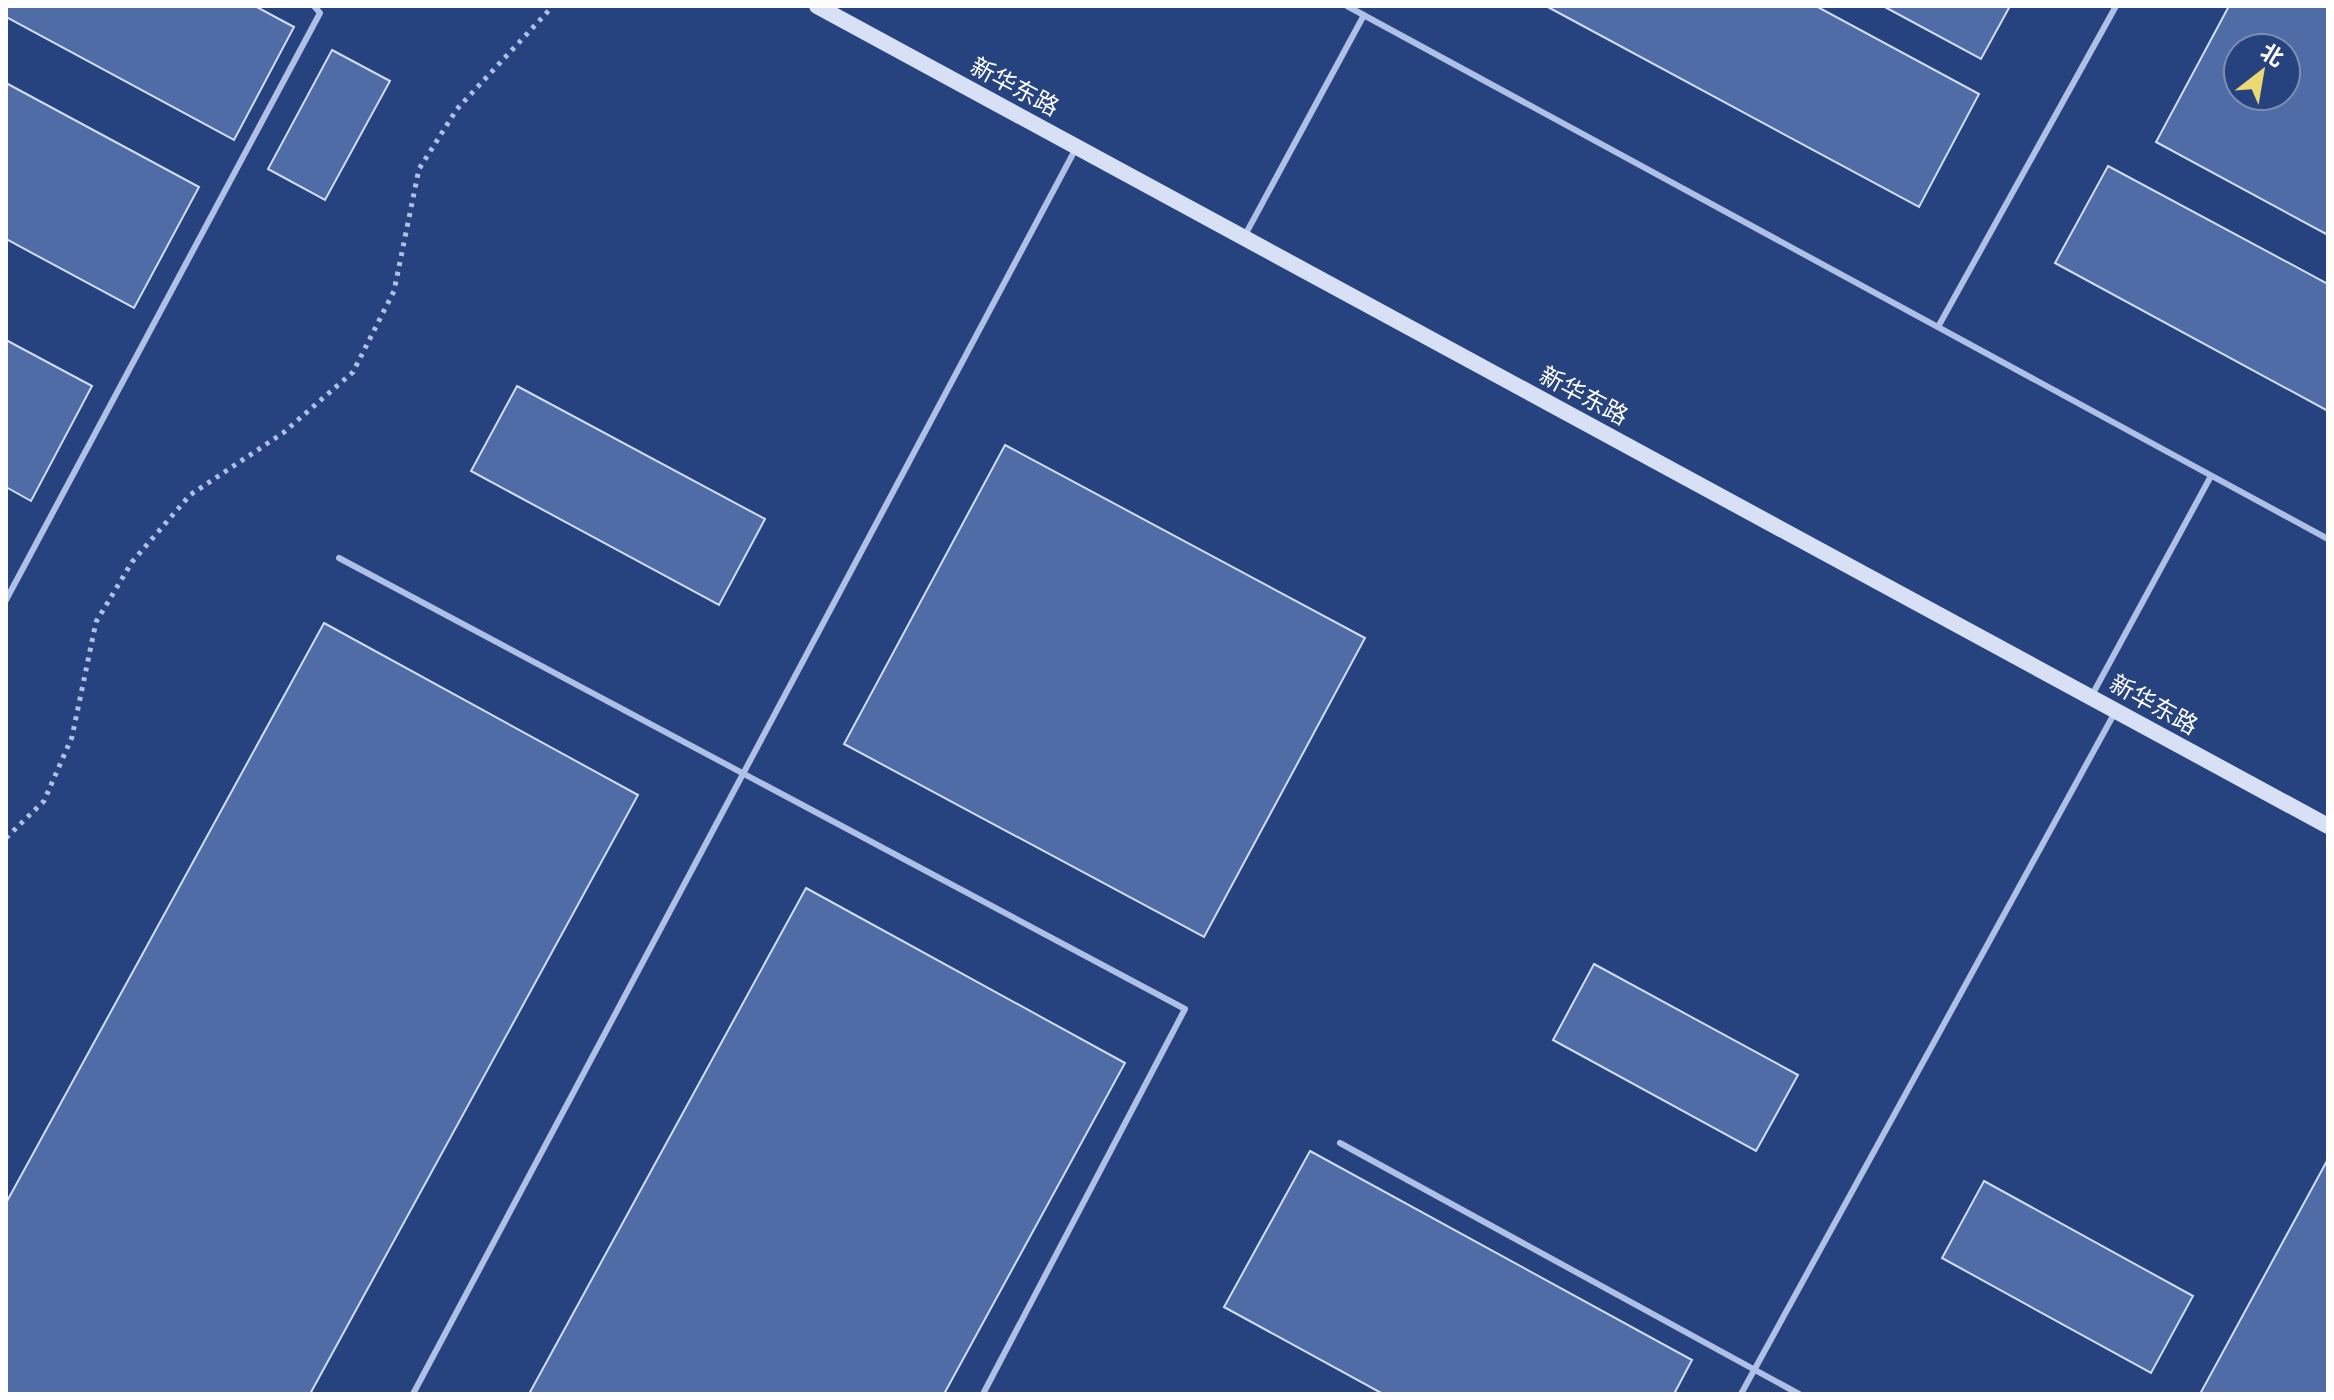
<svg xmlns="http://www.w3.org/2000/svg" width="2334" height="1400" viewBox="0 0 2334 1400" font-family="'Archivo Narrow','Noto Sans SC',sans-serif">
<style>
.building{fill:#506ca7;stroke:#d1ddf4;stroke-width:2;fill-rule:evenodd}
.lines{fill:none;stroke-linecap:round;stroke-linejoin:round}
.path{stroke:#aec0e5;stroke-width:5;stroke-dasharray:4 6;stroke-linecap:butt}
.service{stroke:#aec0e5;stroke-width:6}
.secondary{stroke:#d7e0f5;stroke-width:16}
.labels{text-anchor:middle;dominant-baseline:central;stroke-width:6;stroke-linejoin:round;paint-order:stroke}
.street-label{font-size:24px;fill:#fff;stroke:#27437f}
</style>
<rect width="100%" height="100%" fill="#27437f"/>
<path class="building" d="M6,6h249l39,21 -60,113 -228,-123z
M1546,6h270l163,88 -60,113z
M1883,6h127l-29,53z
M2229,6h99v229l-172,-93zM2238,48h48v48h-48z
M332,50l58,31 -65,119 -57,-31z
M6,83l193,104 -65,121 -128,-69z
M2108,166l220,118v127l-273,-148z
M6,340l86,46 -61,115 -25,-14z
M517,386l248,133 -46,86 -248,-134z
M1005,445l360,193 -161,299 -360,-193z
M324,623l314,172 -328,599h-304v-191z
M806,888l319,175 -181,331h-415z
M1594,964l204,111 -42,76 -203,-111z
M1310,1151l382,209 -18,34h-291l-159,-87z
M2328,1159v235h-128z
M1984,1181l209,115 -42,77 -209,-115z"/>
<g class="lines">
<path class="path" d="M6,838l38,-37 28,-64 24,-115 36,-60 58,-67 93,-62 70,-61 41,-81 25,-122 38,-60 96,-103"/>
<path class="service" d="M1347,6l981,533
M1244,237l120,-222
M1938,327l178,-321
M339,558l846,451 -202,385
M6,600l314,-587 -6,-7
M2091,697l120,-221
M1340,1143l459,251
M413,1394l662,-1244
M1741,1394l373,-680"/>
<path class="secondary" d="M817,6l1511,820"/>
</g>
<g class="labels">
<g class="street-label">
<text transform="translate(1015 86) rotate(28)">新华东路</text>
<text transform="translate(1584 395) rotate(28)">新华东路</text>
<text transform="translate(2154 704) rotate(29)">新华东路</text>
</g>
</g>
<rect width="2334" height="1400" fill="none" stroke="#ffffff" stroke-width="16"/>
<g transform="translate(2262 72) rotate(31)"><circle r="38" fill="#27437f" stroke="#7d8eb2" stroke-width="2"/>
<path d="M0-6L14 30L0 20L-14 30Z" fill="#edd974"/>
<text y="-12" font-size="22" font-weight="bold" text-anchor="middle" fill="#ffffff">北</text>
</g>
</svg>
